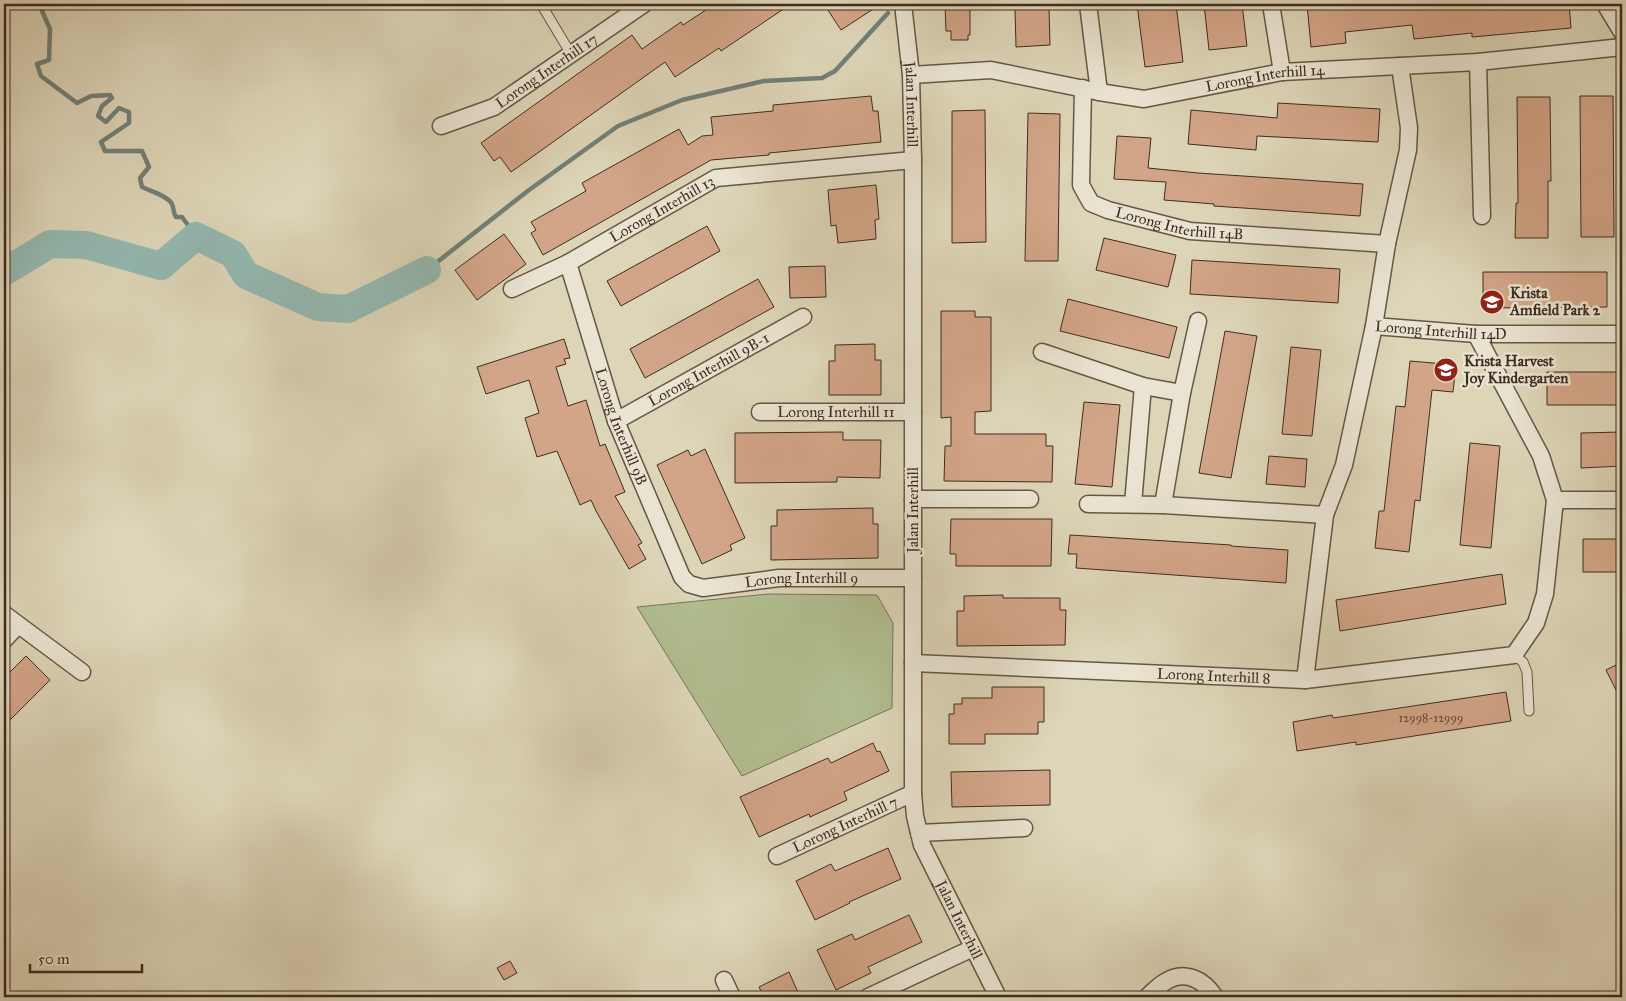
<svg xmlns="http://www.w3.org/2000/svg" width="1626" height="1001" viewBox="0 0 1626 1001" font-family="'IM FELL Great Primer',serif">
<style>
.green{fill:#b1bd8f;stroke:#787458}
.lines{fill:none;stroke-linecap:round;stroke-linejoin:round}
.stream{stroke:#728077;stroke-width:4.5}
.river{stroke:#93b8b0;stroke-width:28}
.building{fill:#d3a588;stroke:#402c21}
.lane-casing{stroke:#675647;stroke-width:11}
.street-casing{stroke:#675647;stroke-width:19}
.lane{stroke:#e9e4d1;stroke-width:9}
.street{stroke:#e9e4d1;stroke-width:16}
.labels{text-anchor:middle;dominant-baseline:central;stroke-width:5;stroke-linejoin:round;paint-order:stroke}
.number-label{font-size:12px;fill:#654a3b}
.street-label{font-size:15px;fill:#402c21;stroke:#e9e4d1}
.poi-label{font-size:15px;font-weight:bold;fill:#402c21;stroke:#e9e4d1;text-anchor:start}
</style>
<rect width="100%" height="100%" fill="#ddd5b8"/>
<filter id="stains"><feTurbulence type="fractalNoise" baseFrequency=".004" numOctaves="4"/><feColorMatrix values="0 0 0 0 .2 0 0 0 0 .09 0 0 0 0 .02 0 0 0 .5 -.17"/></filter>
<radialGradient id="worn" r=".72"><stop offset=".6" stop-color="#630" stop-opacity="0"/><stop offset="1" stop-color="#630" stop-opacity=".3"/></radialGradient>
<path class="green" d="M768,594l109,1 16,28 -1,85 -150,68 -105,-169z"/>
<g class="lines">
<path class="stream" d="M39,4l11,25 -1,31 -12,4 4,12 36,27 14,-7 19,-1 2,3 -10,8 -4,10 8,6 13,-14 10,4v11l-28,19 4,9h37l7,16 -9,11 2,9c8,4 26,9 30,17 2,5 1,8 4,13h6l14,19
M427,270l102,-80 89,-64 64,-26 82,-19 58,-3 13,-7 53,-58"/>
<path class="river" d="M4,272l46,-28 36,1 75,21 35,-30 37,18 13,21 72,32 30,2 79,-39"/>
</g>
<path class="building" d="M715,4h76l-70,47 -2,-3 -44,29 -10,-15 -154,110 -11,-15 -6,4 -13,-18 151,-108 10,14 39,-27 2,3z
M824,4h57l-40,26z
M945,4h25v31h-2v5h-17v-9h-5z
M1137,4h39l7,58 -38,5z
M1204,4h38l5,42 -38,4z
M1307,4h145v3l33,-3h84l2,24 -99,9v-4l-58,6 -2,-14 -67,7 1,11 -35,4z
M1049,8l1,37 -34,2 -1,-38z
M871,96l2,15h5l3,31 -112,11v2l-58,5 -168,95 -12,-22 5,-3 -5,-8 55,-31 -4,-8 97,-54 9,16 14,-9 11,-1 -2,-18 62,-6v-6z
M1580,96h33l1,141h-33z
M1517,97h33l1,84h-3v57h-33l1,-35h2z
M1278,103l102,6 -2,33 -121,-6 -1,14 -68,-6 3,-34 86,8z
M985,110l1,132 -34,1v-132z
M1028,113l32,1 -2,147h-33z
M1117,136l34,2 -3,30 50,5 165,11 -3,32 -146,-10v-2l-50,-4 2,-18 -52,-3z
M876,185l3,34 -4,1 1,19 -38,4 -2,-18 -5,1 -3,-36z
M707,226l13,25 -99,55 -14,-25z
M504,234l22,30 -49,36 -22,-30z
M1104,238l72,17 -8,32 -72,-17z
M1192,260l148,9 -2,34 -148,-9z
M825,266l1,31 -36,1 -1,-31z
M1483,272h124v35l-124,1z
M758,279l16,28 -129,71 -15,-29z
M1068,299l109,28 -8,31 -109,-27z
M941,311h34v6h16v94l-16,1v22h71v12h7l-1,36 -108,-1 1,-35h6v-29l-10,1z
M1225,331l32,5 -26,142 -32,-5z
M564,339l6,19 -6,1 2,5 -10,3 12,39 18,-6 14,46 5,-2 20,48 -10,4 27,47 -4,2 8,14 -17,10 -33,-58 -5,-11 -11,5 -23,-54 -20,6 -12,-39 14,-5 -10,-33 -43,14 -9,-27z
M875,344v16h6v35h-52v-34h6v-16z
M1291,347l30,3 -9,86 -30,-2z
M1410,361l46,4 -3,27 -21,-2 -12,111 -5,-1 -6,52 -34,-4 4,-37h5l12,-105 9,1z
M1547,372h75v33h-75z
M1084,402l36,3 -8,82 -37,-3z
M843,432v8h38l-1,38 -43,-1v5l-102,1v-50z
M1622,432v34l-41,2v-35z
M1470,443l30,3 -9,102 -31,-3z
M705,449l40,89 -15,7 2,5 -30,14 -45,-99 31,-15 3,6z
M1269,456l38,3 -2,28 -39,-3z
M873,508v16h5v34l-107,2v-34h6v-16z
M951,519h101l-1,47h-95v-12h-6z
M1070,535l161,10v1l57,4 -2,33 -210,-15 1,-14h-9z
M1583,539h39v33h-39z
M1502,574l4,30 -166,27 -4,-31z
M1003,595v3h57v12h6l-1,35 -108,1v-35h7v-15z
M26,656l24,24 -46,46v-48z
M1622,662v40l-16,-32z
M992,687h52v35h-6v12h-53v10h-36v-30h5v-10h8v-6h30z
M1506,692l5,29 -155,24v-3l-59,9 -4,-29 39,-7 1,3z
M873,743l4,9 3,-1 9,20 -45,21 3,8 -37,17 -1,-3 -50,23 -19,-40 88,-39 3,5z
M1050,770v35l-98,2 -1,-35z
M888,848l13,31 -52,23 1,1 -35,17 -19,-39 35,-17 4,7z
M909,915l13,27 -54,25 3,6 -35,17 -19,-40 35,-16 3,6z
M510,961l7,12 -13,7 -7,-12z
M789,972l11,25h-36l-5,-10z"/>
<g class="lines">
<defs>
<path id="lane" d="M541,4l30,50
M1514,655l9,7 4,10 2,39"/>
<g id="street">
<path id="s1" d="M903,4l8,71 2,85v633l2,23 7,29 76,152"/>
<path d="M1088,4l11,88"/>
<path d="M1271,4l11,68"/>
<path d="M1605,4l17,28"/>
<path d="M1478,62l4,154"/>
<path id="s2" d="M1400,66l9,62 -1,22 -21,94 -13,82 102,8h146"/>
<path id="s3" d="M911,75l80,-5 108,22 45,7 138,-27 196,-10 144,-15"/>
<path id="s4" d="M1083,88l-2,97 10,18 17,7 82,21 197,13"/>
<path id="s5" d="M441,126l53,-19 150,-103"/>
<path id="s6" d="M568,263l48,158 66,156 7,7 14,4 76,-10h134"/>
<path id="s7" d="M512,289l56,-26 148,-85 197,-18"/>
<path d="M1042,352l101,34 39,7"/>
<path id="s8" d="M760,412h153"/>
<path id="s9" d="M616,421l187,-104"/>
<path d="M913,499h117"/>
<path d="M1555,500h67"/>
<path d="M1088,504l75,1 162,10"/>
<path d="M1133,504l10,-118"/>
<path d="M1163,505l19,-112 16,-72"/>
<path d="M4,614l78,58"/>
<path d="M4,640l14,-15"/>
<path id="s10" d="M913,663l392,17 209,-25 22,-32 9,-29 10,-94 -14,-44 -65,-122"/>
<path d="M1305,680l20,-165 19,-50 30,-139"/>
<path d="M919,833l105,-5"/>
<path id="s11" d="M777,856l136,-63"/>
<path d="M724,980l8,17"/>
<path d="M868,997l105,-49"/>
<path d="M1147,997c6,-5 11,-11 18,-15 20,-13 39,-2 50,15"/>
</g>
</defs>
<use href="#lane" class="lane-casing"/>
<use href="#street" class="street-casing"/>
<use href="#lane" class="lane"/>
<use href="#street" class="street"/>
</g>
<defs>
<symbol id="school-disc" viewBox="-11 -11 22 22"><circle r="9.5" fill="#8f2418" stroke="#e9e4d1"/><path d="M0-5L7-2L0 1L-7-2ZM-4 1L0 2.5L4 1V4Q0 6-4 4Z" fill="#fff"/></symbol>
</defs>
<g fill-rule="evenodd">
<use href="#school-disc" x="1478" y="288" width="28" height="28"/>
<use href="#school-disc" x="1432" y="356" width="28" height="28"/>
</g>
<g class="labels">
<g class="number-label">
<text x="1431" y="718">12998-12999</text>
</g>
<g class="street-label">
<text stroke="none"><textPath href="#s5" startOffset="120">Lorong Interhill 17</textPath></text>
<text stroke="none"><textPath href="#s3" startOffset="359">Lorong Interhill 14</textPath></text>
<text stroke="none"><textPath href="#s1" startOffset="101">Jalan Interhill</textPath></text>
<text stroke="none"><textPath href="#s7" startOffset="170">Lorong Interhill 13</textPath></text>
<text stroke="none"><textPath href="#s4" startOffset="209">Lorong Interhill 14B</textPath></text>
<text stroke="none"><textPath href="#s2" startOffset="331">Lorong Interhill 14D</textPath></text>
<text stroke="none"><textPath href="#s9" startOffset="106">Lorong Interhill 9B-1</textPath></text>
<text stroke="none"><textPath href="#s8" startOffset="76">Lorong Interhill 11</textPath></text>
<text stroke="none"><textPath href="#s6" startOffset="172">Lorong Interhill 9B</textPath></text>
<text transform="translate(913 510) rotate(-90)">Jalan Interhill</text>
<text stroke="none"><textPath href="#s6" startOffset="458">Lorong Interhill 9</textPath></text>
<text stroke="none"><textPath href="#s10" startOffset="301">Lorong Interhill 8</textPath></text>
<text stroke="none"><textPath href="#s11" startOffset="75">Lorong Interhill 7</textPath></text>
<text stroke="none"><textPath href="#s1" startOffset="926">Jalan Interhill</textPath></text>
</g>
<g class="poi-label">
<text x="1510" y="293">Krista<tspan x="1510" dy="17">Amfield Park 2</tspan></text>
<text x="1464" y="361">Krista Harvest<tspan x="1464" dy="17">Joy Kindergarten</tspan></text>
</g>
</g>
<rect width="1626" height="1001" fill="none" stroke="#ddd5b8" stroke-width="20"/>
<rect x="5" y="5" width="1616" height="991" fill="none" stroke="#402c21" stroke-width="2.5"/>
<rect x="10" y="10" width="1606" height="981" fill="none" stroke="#402c21"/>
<path d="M30 964v8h112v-8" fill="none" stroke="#402c21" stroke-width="2.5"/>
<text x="38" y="964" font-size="15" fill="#402c21" stroke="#e9e4d1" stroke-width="4" paint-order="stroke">50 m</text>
<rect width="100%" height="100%" filter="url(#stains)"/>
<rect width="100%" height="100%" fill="url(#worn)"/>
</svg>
